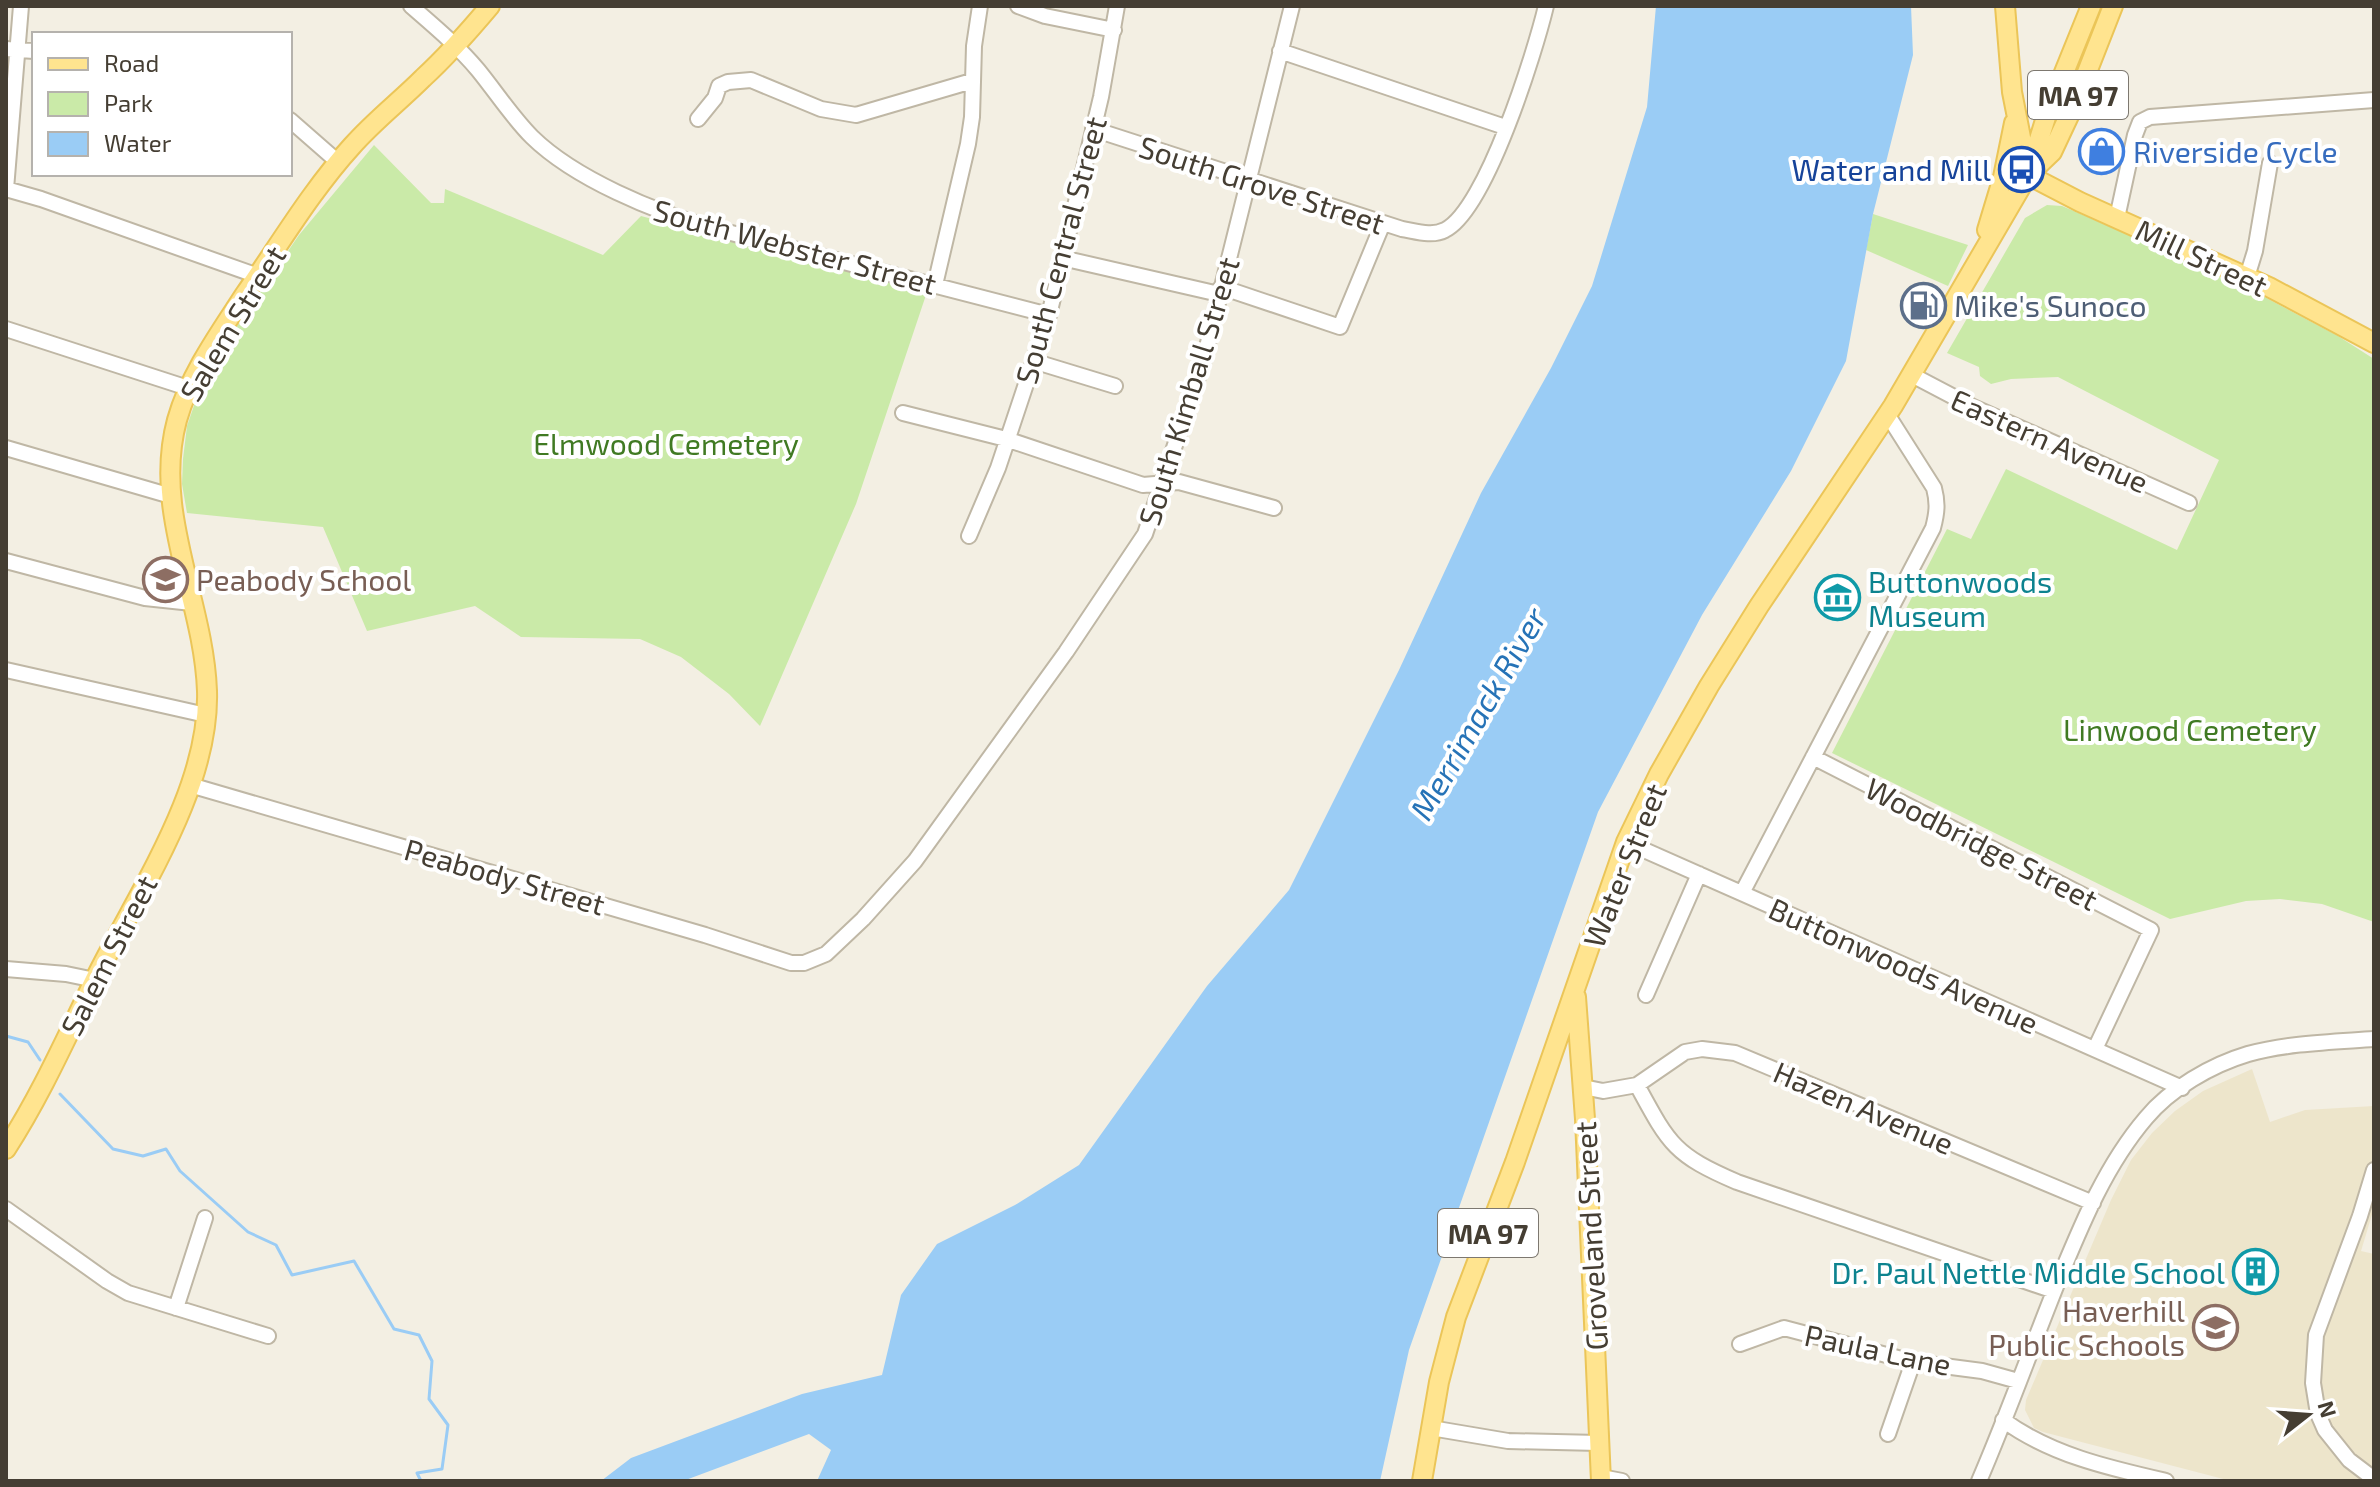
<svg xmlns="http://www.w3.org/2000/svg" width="2380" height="1487" viewBox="0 0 2380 1487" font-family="'Exo 2',sans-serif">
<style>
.education{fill:#ede5cb}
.green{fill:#caeaa8}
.water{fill:#9accf5}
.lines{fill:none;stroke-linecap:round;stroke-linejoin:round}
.stream{stroke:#9accf5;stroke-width:3}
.minor-casing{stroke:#bfb7a5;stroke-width:18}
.major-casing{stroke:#ebc558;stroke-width:22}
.minor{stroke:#fff;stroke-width:14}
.major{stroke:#ffe48f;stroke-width:18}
.labels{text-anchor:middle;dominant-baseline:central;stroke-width:8;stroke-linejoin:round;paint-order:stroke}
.shield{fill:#fff;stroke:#7d7870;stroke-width:2}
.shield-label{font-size:28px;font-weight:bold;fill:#453e33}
.shop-label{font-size:30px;fill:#366cbe;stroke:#fff;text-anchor:start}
.transit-label{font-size:30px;fill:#164399;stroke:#fff;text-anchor:end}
.street-label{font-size:30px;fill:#453e33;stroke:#fff}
.service-label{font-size:30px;fill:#4e5e75;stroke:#fff;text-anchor:start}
.park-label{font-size:30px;fill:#407a23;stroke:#fff}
.education-label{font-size:30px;fill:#785e54;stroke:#fff;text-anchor:start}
.culture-label{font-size:30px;fill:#0d838f;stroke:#fff;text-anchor:start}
.water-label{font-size:32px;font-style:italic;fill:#2673b7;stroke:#fff}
</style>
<rect width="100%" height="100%" fill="#f3efe3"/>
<path class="education" d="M2252,1069l18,53 35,-12 69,-4v102l-13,43 13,3v227h-143l-188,-49 -9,-4 -9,-18 1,-10 85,-200 20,-40 21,-27 23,-22 28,-20z"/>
<path class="green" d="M374,145l57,58h13l1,-14 158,66 38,-39 286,76 -71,212 -96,222 -31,-32 -48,-37 -41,-18 -119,-2 -46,-31 -108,25 -44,-104 -136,-14 -5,-29 1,-25 4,-33 13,-38 28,-49 71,-104z
M2047,205l15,1 12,5 166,73 98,52 36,23v563l-52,-18 -42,-5 -34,2 -76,18 -338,-166 115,-224 24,10 35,-70 171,81 42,-90 -161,-83 -47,2 -20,5 -11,-8 -1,-9 -32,-14 78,-135z
M1873,214l95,31 -20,41 -82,-36z"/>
<path class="water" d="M1656,6h255l2,49 -40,159 -27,147 -55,110 -89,144 -104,197 -189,538 -29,131h-563l14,-31 -22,-16 -126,47h-82l30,-23 171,-64 80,-19 19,-80 36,-51 78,-39 64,-40 128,-179 82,-96 110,-220 82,-177 70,-125 41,-82 55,-179z"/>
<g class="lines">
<path class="stream" d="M6,1036l22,6 12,18
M60,1094l53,55 30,7 23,-7 14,22 68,61 28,13 16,30 62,-14 40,68 25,6 13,26 -3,38 19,26 -6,44 -25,4 4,8"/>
<defs>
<path id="minor" d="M21,6l-15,183 35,10 217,77
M411,6c23,20 47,40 67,64 18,22 34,47 54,67 43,42 123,75 180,91l337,87
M1018,6l27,10 69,14
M6,49l28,2
M1280,51l225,76
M698,119l17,-21 4,-12 9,-4 23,-2 70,29 35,6 116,-34
M290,120l48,42
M1093,129l309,100c13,2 30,8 43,1 41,-20 90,-178 101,-224
M2117,218l18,-83 5,-13 10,-5 224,-17
M1062,258l157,36
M2247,277l8,-26 15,-88
M935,285l33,-141 4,-27 2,-71 6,-40
M1221,287l119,40 43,-104
M6,329l182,59
M1033,361l82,25
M1912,375l61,32 216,96
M903,413l103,26 137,46 36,-3 95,26
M6,448l165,48
M969,536l29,-68 51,-153 52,-218 16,-91
M6,561l139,37 47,5
M6,670l200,45
M1813,757l338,173 -56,119
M190,785l515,150 86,28h13l22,-9 37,-35 52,-58 151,-209 79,-118 59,-175 88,-353
M1626,842l556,246
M1742,893l191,-365c4,-15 5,-25 1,-40l-47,-74
M6,969l60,5 29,6
M1646,995l53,-121
M1637,1085c32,59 37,70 100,97l317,109
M1583,1087l20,4 34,-6 48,-33 17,-3 33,4 358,150
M2374,1170l-14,46 -44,119 -3,48 5,31 7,16 24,30 25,19
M6,1209l101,72 21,12 140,43
M176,1308l29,-90
M1740,1344l44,-16 129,34 69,9 36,10
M2003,1420c48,35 106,48 163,61
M1431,1428l77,13 91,2
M1888,1434l25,-72
M1601,1477l21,4
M1979,1481c28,-65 52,-132 78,-197 24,-58 48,-118 89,-166 24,-29 65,-53 102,-64 40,-11 84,-12 126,-15"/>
<path id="major" d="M2005,6l7,86 16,81
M2030,173l22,-21 23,-49 38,-97
M2028,175l52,27 189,85 105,56
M1987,230l16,-53 11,-54
M1576,997l9,122 16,362
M6,1149c37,-57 64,-120 94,-180 42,-83 110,-183 107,-278 -3,-90 -55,-179 -30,-271 13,-46 42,-86 68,-126 35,-50 66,-103 107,-148 22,-25 48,-45 71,-68 24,-22 46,-47 67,-72
M1422,1481l17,-99 17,-65 59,-155 111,-320 33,-68 50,-88 50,-80 134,-200 135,-231 18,-58 45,-111"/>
</defs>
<use href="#minor" class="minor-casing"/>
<use href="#major" class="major-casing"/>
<use href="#minor" class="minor"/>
<use href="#major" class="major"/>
</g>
<defs>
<symbol id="shop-ring" viewBox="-11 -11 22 22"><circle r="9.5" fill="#fff" stroke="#3f7fe0" stroke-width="1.5"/><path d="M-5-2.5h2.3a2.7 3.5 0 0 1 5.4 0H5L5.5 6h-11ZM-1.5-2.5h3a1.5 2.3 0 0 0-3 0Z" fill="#3f7fe0"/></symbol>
<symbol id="bus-ring" viewBox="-11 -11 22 22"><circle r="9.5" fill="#fff" stroke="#1a4fb4" stroke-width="1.5"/><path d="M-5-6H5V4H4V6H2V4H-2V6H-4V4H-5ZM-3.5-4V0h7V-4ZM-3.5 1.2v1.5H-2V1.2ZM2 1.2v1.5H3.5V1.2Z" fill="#1a4fb4"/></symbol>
<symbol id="fuel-ring" viewBox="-11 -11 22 22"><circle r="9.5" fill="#fff" stroke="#5c6f8a" stroke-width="1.5"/><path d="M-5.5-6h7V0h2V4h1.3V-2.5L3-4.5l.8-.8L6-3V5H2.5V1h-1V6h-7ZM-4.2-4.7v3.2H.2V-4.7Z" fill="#5c6f8a"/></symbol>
<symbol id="school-ring" viewBox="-11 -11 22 22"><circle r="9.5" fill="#fff" stroke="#8d6e63" stroke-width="1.5"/><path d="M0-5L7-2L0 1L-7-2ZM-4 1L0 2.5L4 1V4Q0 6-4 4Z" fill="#8d6e63"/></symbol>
<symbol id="museum-ring" viewBox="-11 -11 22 22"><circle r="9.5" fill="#fff" stroke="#0f9aa8" stroke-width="1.5"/><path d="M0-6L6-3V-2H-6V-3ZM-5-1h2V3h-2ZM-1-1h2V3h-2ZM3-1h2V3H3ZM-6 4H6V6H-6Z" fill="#0f9aa8"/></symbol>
<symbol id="building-ring" viewBox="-11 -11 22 22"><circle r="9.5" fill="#fff" stroke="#0f9aa8" stroke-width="1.5"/><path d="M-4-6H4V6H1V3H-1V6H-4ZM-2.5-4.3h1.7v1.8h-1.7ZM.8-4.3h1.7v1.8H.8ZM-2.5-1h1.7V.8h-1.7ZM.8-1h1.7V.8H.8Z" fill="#0f9aa8"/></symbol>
</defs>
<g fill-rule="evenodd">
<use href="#shop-ring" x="2076" y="126" width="51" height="51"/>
<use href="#bus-ring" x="1996" y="144" width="51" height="51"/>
<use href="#fuel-ring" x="1898" y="280" width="51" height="51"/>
<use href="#school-ring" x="140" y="554" width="51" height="51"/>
<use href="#museum-ring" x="1812" y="572" width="51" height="51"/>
<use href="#building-ring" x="2230" y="1246" width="51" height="51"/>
<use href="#school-ring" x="2190" y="1302" width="51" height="51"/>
</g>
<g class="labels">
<g class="shield">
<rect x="2028" y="71" width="100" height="48" rx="6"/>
<rect x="1438" y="1209" width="100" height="48" rx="6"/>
</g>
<g class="shield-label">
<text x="2078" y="95">MA 97</text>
<text x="1488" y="1233">MA 97</text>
</g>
<g class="shop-label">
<text x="2133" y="151">Riverside Cycle</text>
</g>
<g class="transit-label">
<text x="1991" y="169">Water and Mill</text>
</g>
<g class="street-label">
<text transform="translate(1262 184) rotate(18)">South Grove Street</text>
<text transform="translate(795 246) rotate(15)">South Webster Street</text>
<text transform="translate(1060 250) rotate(-75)">South Central Street</text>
<text transform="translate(2202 257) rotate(25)">Mill Street</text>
<text transform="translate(232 323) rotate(-59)">Salem Street</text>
<text transform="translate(1188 391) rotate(-73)">South Kimball Street</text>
<text transform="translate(2050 440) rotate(24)">Eastern Avenue</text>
<text transform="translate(1982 843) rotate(27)">Woodbridge Street</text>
<text transform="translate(1624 865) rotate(-68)">Water Street</text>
<text transform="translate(505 876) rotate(16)">Peabody Street</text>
<text transform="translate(108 955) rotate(-63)">Salem Street</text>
<text transform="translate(1904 965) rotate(24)">Buttonwoods Avenue</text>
<text transform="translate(1864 1107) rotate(23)">Hazen Avenue</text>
<text transform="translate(1590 1236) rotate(-93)">Groveland Street</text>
<text transform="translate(1878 1349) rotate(12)">Paula Lane</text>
</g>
<g class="service-label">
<text x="1954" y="305">Mike's Sunoco</text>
</g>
<g class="park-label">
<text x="666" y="443">Elmwood Cemetery</text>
<text x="2190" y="729">Linwood Cemetery</text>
</g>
<g class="education-label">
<text x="196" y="579">Peabody School</text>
<text x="2185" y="1310" text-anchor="end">Haverhill<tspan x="2185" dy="34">Public Schools</tspan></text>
</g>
<g class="culture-label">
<text x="1868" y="581">Buttonwoods<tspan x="1868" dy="34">Museum</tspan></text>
<text x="2225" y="1272" text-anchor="end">Dr. Paul Nettle Middle School</text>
</g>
<g class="water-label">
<text transform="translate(1477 713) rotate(-60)">Merrimack River</text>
</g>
</g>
<rect width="2380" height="1487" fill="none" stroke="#453e33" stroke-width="16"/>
<rect x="32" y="32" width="260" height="144" fill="#ffffff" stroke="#b5b2ad" stroke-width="2"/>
<rect x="48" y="58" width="40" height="12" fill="#ffe48f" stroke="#b5b2ad" stroke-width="2"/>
<text x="104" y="72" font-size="24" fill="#453e33">Road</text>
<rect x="48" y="92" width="40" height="24" fill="#caeaa8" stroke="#b5b2ad" stroke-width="2"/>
<text x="104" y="112" font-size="24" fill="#453e33">Park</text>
<rect x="48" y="132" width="40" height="24" fill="#9accf5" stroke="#b5b2ad" stroke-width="2"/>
<text x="104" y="152" font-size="24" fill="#453e33">Water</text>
<g transform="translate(2308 1415) rotate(73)" stroke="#ffffff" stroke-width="6" paint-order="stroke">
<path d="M0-6L14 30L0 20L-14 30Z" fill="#453e33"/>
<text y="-12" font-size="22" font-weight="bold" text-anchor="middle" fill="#453e33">N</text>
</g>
</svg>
